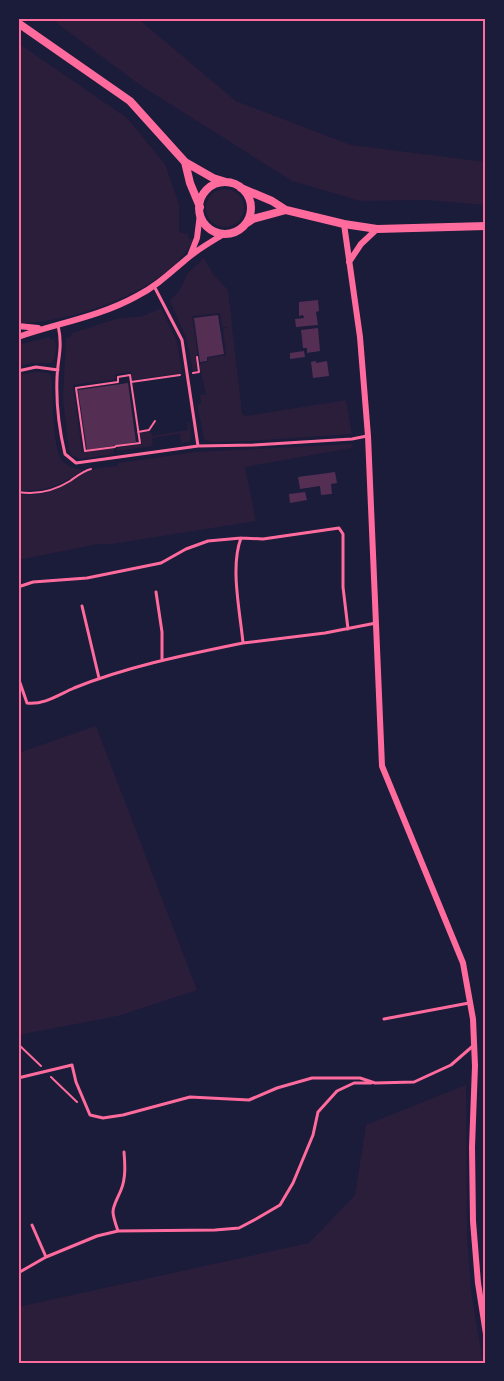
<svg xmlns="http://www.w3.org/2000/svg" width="504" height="1381" viewBox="0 0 504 1381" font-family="'Exo 2',sans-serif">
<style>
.green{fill:#2a1e3b}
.building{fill:#542f53}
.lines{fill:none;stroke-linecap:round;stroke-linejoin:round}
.path{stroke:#ff6b9d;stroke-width:2}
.service{stroke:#ff6b9d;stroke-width:3}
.minor{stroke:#ff6b9d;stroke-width:6}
.secondary{stroke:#ff6b9d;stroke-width:8}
.neatline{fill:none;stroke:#ff6b9d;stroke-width:2}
</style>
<rect width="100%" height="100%" fill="#1b1b3a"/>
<path class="green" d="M50,18h87l99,83 115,44 135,17v43l-59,-5 -66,1 -69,-20 -152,-96z
M18,43l109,75 38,46 14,40v28l10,2 -1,4 5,2c-23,50 -124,84 -175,83z
M206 208a19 19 0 1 1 38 0a19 19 0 1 1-38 0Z
M204,258l9,16 15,16 14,124 4,2 100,-16 6,34 -102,7 -38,1 -8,-3 -7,-34 4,-1 -1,-9 6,-1 -7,-30 9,-2v-4l18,-3 -3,-26 5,-2h-6l-2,-14 -28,3 6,39 -3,1 2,13 -4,3 -6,-32 -17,-39 9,-10 9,-18z
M161,308l16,34 5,31 -50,7 -1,-8 -16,2 1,5 -43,6 9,67 31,-4 1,6 -34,5 -7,-3 -4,-6 -6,-51 3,-61 4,-1 2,-4 44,-14 27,-3z
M49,337l2,3 4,-1c2,8 1,18 -3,24h-20l-14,3v-21z
M36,372l11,1 4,2c3,20 0,73 12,87 6,6 15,6 20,8 -21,14 -38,23 -65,20v-115z
M187,422l3,1 1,16 -2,3 -8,1 -1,-9h-2l-26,4 1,8 -36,5v-3l25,-4 -2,-11 11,-1 1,4 36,-6z
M353,444l-2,4 -106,19 11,54 -144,23h-14l-80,16v-66c33,5 41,-8 67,-22 9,-4 23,-5 33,-6v-3l78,-11z
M96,726l101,264 -79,26 -100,19v-282z
M466,1085l1,151 4,55 12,72h-465v-56l291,-64 46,-48 11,-70z"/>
<path class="building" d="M318,300l1,11 -3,1 2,13 -22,2 -1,-8 9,-1 -1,-3 -4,1v-14z
M218,315l6,39 -17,3v4l-7,1 -6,-44z
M318,328l2,23 -13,2v-5h-4l-2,-18z
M304,351l1,6 -15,2v-6z
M316,361v2l11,-2 2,15 -16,2 -2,-16z
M128,383l8,59 -49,8 -9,-60z
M335,472l2,11 -6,1 1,10 -11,1 -1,-9 -20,3 -2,-12z
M305,492l2,8 -17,3 -1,-9z"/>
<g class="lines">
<path class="path" d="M193,373l6,-1 -2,-15
M138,432l11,-2 6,-9
M116,446l24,-3 -9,-61 49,-7
M115,447l-30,4 -9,-63 42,-6v-5l12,-2 1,7
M18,492c18,3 36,-1 52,-11 7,-5 13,-10 21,-12
M18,1044l23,22
M51,1077l26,25"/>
<path class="service" d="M154,286l28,54 16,106
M58,325c5,23 0,31 -1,53 -1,25 2,51 8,76l11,9 122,-17 55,-1 99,-6 15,-3
M18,371l18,-4 22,3
M241,538c-11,29 -1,73 2,105l82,-10 51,-10
M18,587l15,-5 54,-4 74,-15 25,-14 22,-8 33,-3 22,1 76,-11 4,6v53l5,42
M156,592l6,40v27
M82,606l17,72
M18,677l9,26c17,2 31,-8 47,-15 55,-22 111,-33 169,-45
M384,1019l85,-16
M18,1078l54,-13 4,17 14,33 13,3 20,-3 67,-18 59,3 28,-12 35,-10h48l15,5 39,-1 37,-17 23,-20
M124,1152c1,12 2,26 -3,38 -9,21 -11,18 -3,41l97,-1 24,-2 17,-9 24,-14 13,-22 20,-48 5,-23 19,-21 17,-8h17
M32,1225l14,32 51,-21 21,-5
M18,1273l28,-16"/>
<path class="minor" d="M344,224l16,113 8,99 14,330 81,197 10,56 2,47 -3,81 1,74 5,62 8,51
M190,256l7,-18 3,-24
M349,262l12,-18 16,-15
M18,326l20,2
M18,337c40,-14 81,-20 119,-41 20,-10 35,-25 52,-39 11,-9 23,-16 35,-23"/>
<path class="secondary" d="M18,23l112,78 55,61 28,16 13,4
M185,162l5,21 10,24
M199 208a26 26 0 1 1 52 0a26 26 0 1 1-52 0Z
M241,188l31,13 14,9 58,14 33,5 109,-3
M247,223l6,-4 33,-9"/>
</g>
<rect width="504" height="1381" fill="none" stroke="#1b1b3a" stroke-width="39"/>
<rect x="20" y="20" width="464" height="1342" class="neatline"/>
</svg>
